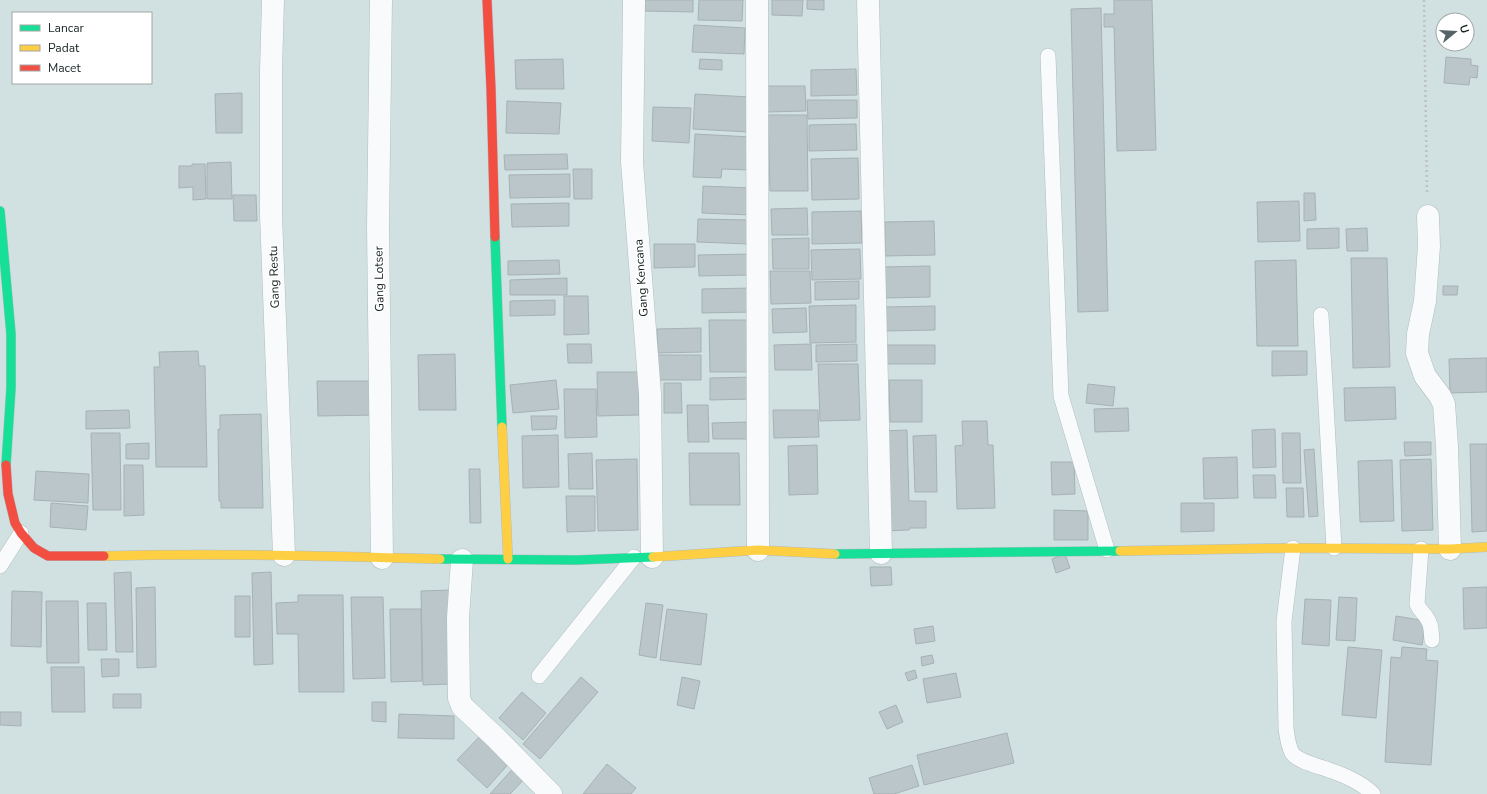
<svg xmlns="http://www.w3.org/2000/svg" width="1487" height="794" viewBox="0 0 1487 794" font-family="'Nunito Sans',sans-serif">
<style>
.building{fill:#bac6c9;stroke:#a6b1b3}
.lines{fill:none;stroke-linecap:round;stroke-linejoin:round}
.lane-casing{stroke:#b1bdbe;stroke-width:16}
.street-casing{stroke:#b1bdbe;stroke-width:23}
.fast-casing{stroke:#b1bdbe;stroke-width:10}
.slow-casing{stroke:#b1bdbe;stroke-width:10}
.jam-casing{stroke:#b1bdbe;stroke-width:10}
.path{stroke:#bdc2c2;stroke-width:2.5;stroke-dasharray:2 3;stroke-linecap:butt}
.lane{stroke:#f8fafb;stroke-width:15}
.street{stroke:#f8fafb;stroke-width:22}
.fast{stroke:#16e098;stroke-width:9}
.slow{stroke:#ffcf43;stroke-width:9}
.jam{stroke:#f24e42;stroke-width:9}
.labels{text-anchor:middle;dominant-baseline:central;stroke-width:3;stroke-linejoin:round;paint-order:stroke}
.street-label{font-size:12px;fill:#162121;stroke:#fff}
</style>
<rect width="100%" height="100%" fill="#d1e1e2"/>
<path class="building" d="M645,0h48v12l-48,-1z
M699,0h44l-1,21 -44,-1z
M772,0h31l-1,16 -30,-1z
M807,0h17v10l-17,-1z
M1114,0h38l4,150 -39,1 -3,-124h-10v-13h10z
M1101,8l7,303 -30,1 -7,-303z
M694,25l51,3 -1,26 -52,-2z
M1446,57l25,2v6l7,1 -1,12 -7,-1 -1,8 -25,-2z
M563,59l1,30h-48l-1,-29z
M700,59l22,1v10l-23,-1z
M856,69l1,26 -46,1v-26z
M767,86h38l1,25 -39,1z
M242,93v40h-26l-1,-39z
M695,94l55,3 -1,35 -56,-3z
M807,100h50v18l-49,1z
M507,101l54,2 -2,31 -53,-1z
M653,107l38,1 -2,35 -37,-2z
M768,115h39l1,76h-38z
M856,124l1,26 -48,1v-26z
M695,134l56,3 -2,33 -27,-1 -1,9 -28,-1z
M567,154l1,15 -63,1 -1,-15z
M858,158l1,41 -47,1 -1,-41z
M231,162l1,37h-25v-36z
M192,164h13l1,35 -13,1v-13l-14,1v-22h13z
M573,169h19v30h-18z
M570,174v23l-60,1 -1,-23z
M703,186l48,2v27l-49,-2z
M1304,193h11l1,27 -12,1z
M233,195h23l1,26h-23z
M1299,201l1,40 -42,1 -1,-40z
M569,203v23l-57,1 -1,-23z
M807,208l1,27h-36l-1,-26z
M861,211l1,32 -50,1v-32z
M698,219l51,1 -1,24 -51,-2z
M934,221l1,34 -50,1v-34z
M1339,228v20l-32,1v-20z
M1367,228l1,23h-21l-1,-22z
M809,238v31h-36l-1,-30z
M654,244h41v23l-41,1z
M860,249l1,30 -49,1 -1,-30z
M751,254v21l-52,1 -1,-21z
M1351,258h36l3,109 -37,1z
M559,260l1,14 -52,1v-14z
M1296,260l2,86h-41l-2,-85z
M930,266v31l-46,1 -1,-31z
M770,271h40l1,32 -40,1z
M567,278v17h-57v-15z
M859,281v18l-44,1v-18z
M1443,286h15l-1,9h-14z
M752,288l1,24 -51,1v-24z
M564,296h24l1,38 -25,1z
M555,300v15l-45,1v-15z
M856,305v37l-46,1 -1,-37z
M935,306v24l-51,1v-24z
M806,308l1,24 -34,1 -1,-24z
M709,320h41l1,52h-41z
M701,328v24l-43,1 -1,-24z
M567,344h24l1,19h-24z
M811,344l1,26h-37l-1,-25z
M857,344v17l-41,1v-17z
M883,345h52v19h-51z
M198,351l1,15h6l2,101h-51l-2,-100h6l-1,-15z
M1272,351h35v24l-35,1z
M455,354l1,56h-37l-1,-55z
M656,355h45v25h-45z
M1487,358v34l-37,1 -1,-34z
M818,364h40l2,56 -40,1z
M597,372h41l1,43 -41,1z
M753,377l1,22 -44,1v-22z
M556,380l3,29 -46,4 -3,-28z
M889,380h33v42h-32z
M317,381h59l1,34 -59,1z
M664,383h17l1,30h-18z
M1088,384l27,3 -2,19 -27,-3z
M1395,387l1,32 -51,2 -1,-33z
M564,389h32l1,48 -32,1z
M687,405h21l1,37h-21z
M1128,408l1,23 -34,1 -1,-23z
M129,410l1,18 -44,1v-18z
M773,410h45l1,27 -45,1z
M261,414l2,94h-42v-7h-2l-1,-72 2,1v-15z
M531,416h26l-1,13 -24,1z
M962,421h25l1,24h5l2,63 -38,1 -2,-63 8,-1z
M746,422l1,17h-34l-1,-16z
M1275,429l1,38 -23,1 -1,-38z
M907,430l2,71h17v27h-16l-1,2 -25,1 -2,-100z
M91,433h29l1,77h-28z
M1282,433h18l1,50h-18z
M558,435l1,52 -36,1 -1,-52z
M936,435l1,57h-22l-2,-56z
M1404,442h27v13l-26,1z
M149,443v16h-23v-15z
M1470,444h17v87l-15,1z
M817,445l1,49 -29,1 -1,-49z
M1314,449l4,67 -9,1 -5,-67z
M592,453l1,36h-24l-1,-35z
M689,453h50l1,52h-50z
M1237,457l1,41 -34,1 -1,-41z
M637,459l1,71 -40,1 -2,-71z
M1431,459l2,71 -31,1 -2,-71z
M1392,460l2,61 -34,1 -2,-61z
M1051,462h23l1,32 -23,1z
M124,465h19l1,50 -20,1z
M469,469h11l1,54h-11z
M36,471l53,3 -1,29 -54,-3z
M1253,475h22l1,23h-22z
M1286,488h17l1,29h-17z
M566,496h29v35l-28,1z
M51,503l37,3 -2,24 -36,-3z
M1181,503h33v28l-33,1z
M1054,510l34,1v29h-34z
M1065,554l5,14 -14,5 -4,-14z
M870,567h21l1,18 -21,1z
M131,572l2,80h-17l-2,-79z
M271,572l2,92 -19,1 -2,-92z
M155,587l1,80 -19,1 -1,-80z
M1487,587v41l-23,1 -1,-41z
M450,590l1,94 -28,1 -2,-94z
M12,591l30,1 -1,55 -30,-1z
M298,595h45l1,97h-45l-1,-58h-21l-1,-31 22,-1z
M235,596h15v41h-15z
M351,597h32l2,81 -32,1z
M1339,597l18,1 -2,43 -19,-1z
M1305,599l26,1 -2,46 -27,-2z
M46,601h32l1,62h-32z
M87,603h19l1,47h-19z
M646,603l17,2 -7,53 -17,-3z
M390,609h31l1,72 -31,1z
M667,609l40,5 -6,51 -41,-5z
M1396,616l30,5 -4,24 -29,-5z
M933,626l2,15 -19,3 -2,-15z
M1348,647l34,3 -6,68 -34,-3z
M1402,647l25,2 -1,11 12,1 -7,104 -46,-3 6,-105 10,1z
M932,655l2,8 -12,3 -1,-9z
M101,659h18v17l-17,1z
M51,667h33l1,45h-33z
M915,670l2,8 -9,3 -3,-8z
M956,673l5,24 -34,6 -4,-24z
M581,677l17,15 -58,67 -17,-15z
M682,677l18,4 -6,28 -17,-4z
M522,692l24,21 -23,27 -24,-22z
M113,694h28v14h-28z
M372,702h14v20l-14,-1z
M896,705l7,17 -16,7 -8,-17z
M0,712h21v14l-21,-1z
M399,714l55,2v23l-56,-1z
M483,733l29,27 -25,28 -30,-28z
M1007,733l7,30 -90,22 -7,-30z
M518,763l11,11 -19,20h-20z
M607,764l29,24 -5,6h-48z
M912,765l7,21 -25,8h-20l-5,-16z"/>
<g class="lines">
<defs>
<path id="lane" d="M1048,56l13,340 46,154
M1321,315l13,233
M1293,548l-9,73 2,107c1,9 2,17 6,25 6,9 30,14 40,18 14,5 30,12 41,23
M1421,549l-4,55c3,8 8,9 11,16 4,5 3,14 4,20
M0,566l21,-33
M539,676l95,-119"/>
<path id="street" d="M273,0l-2,71v144l13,340
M381,0l-3,227 4,331
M634,0l-2,162 18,232 2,163
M757,0l1,550
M868,0l13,553
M1428,216l1,30 -4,55 -7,33 -1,19 8,23 15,20 4,8 3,42 3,103
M462,560l-4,58 1,80 3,8 34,32 55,56"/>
<path id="fast" d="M0,211l11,123v54l-5,77
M495,237l7,190
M835,554l285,-3
M440,559l137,1 76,-3"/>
<path id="slow" d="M502,427l6,132
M1120,551l173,-3 157,1 37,-2
M104,556c112,-3 224,0 336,3
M653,557l105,-7 77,4"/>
<path id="jam" d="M487,0l4,89 4,148
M6,465l2,29 7,29 6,10 13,15 14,8h56"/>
</defs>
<use href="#lane" class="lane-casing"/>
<use href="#street" class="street-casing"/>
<use href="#fast" class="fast-casing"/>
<use href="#slow" class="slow-casing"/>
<use href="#jam" class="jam-casing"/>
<path class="path" d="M1424,0l3,193"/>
<use href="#lane" class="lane"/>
<use href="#street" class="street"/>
<use href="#fast" class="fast"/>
<use href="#slow" class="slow"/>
<use href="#jam" class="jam"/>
</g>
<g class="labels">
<g class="street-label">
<text transform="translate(274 277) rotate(-92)">Gang Restu</text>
<text transform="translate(641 278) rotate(-94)">Gang Kencana</text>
<text transform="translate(379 279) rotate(-91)">Gang Lotser</text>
</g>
</g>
<rect x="12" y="12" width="140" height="72" fill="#ffffff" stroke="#a2a6a6"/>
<rect x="20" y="25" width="20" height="6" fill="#16e098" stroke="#a2a6a6"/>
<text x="48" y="32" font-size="12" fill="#162121">Lancar</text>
<rect x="20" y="45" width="20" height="6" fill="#ffcf43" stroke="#a2a6a6"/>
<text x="48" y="52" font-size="12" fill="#162121">Padat</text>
<rect x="20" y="65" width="20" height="6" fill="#f24e42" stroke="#a2a6a6"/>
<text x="48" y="72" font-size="12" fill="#162121">Macet</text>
<g transform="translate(1455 32) rotate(72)"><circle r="19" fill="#ffffff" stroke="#a2a6a6"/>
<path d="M0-3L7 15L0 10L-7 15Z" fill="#576465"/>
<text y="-6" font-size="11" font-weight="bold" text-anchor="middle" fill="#162121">U</text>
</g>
</svg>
